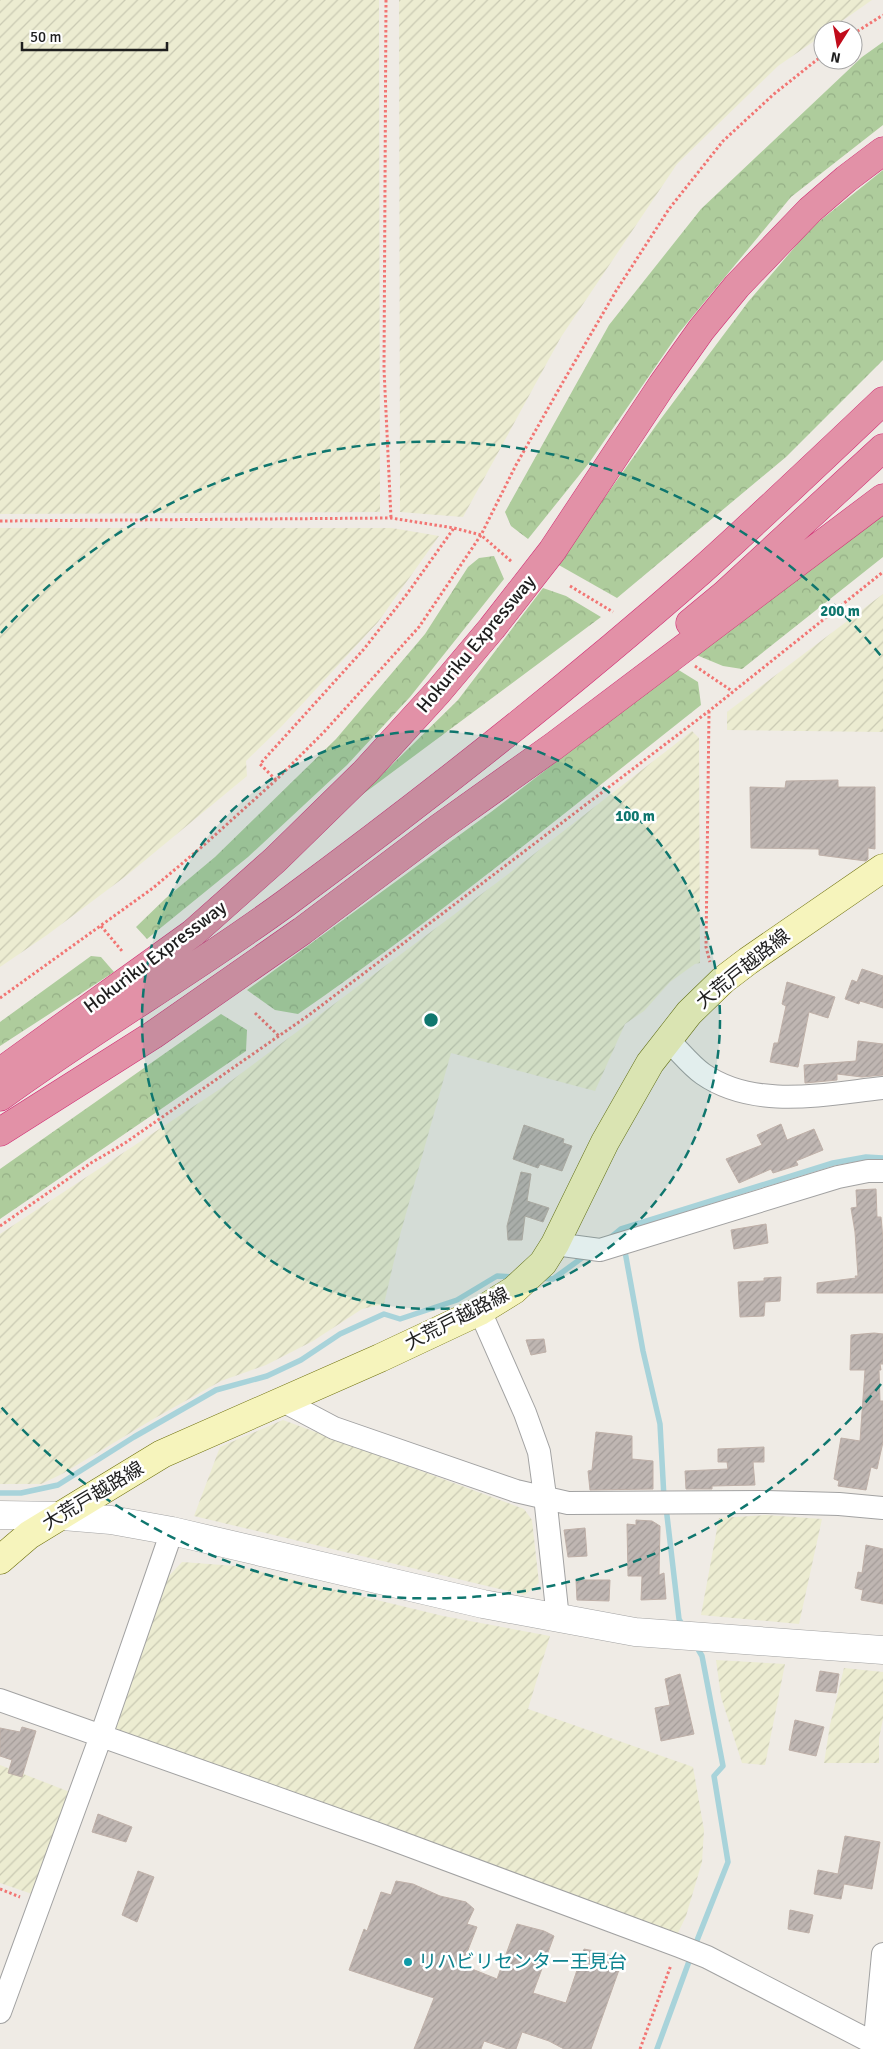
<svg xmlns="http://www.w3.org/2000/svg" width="883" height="2049" viewBox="0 0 883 2049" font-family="Signika,'Noto Sans JP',sans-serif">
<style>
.farmland{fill:url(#farmland-furrows)}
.forest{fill:url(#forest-crowns)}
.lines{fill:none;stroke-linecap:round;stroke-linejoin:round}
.stream{stroke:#a8d3da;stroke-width:5.5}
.building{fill:url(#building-hatch);stroke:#bfb0a8}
.minor-casing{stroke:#a2a2a2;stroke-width:24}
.tertiary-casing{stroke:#a2a2a2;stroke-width:29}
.secondary-casing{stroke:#6d6f0b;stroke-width:29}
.motorway-casing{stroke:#d02e74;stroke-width:29}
.path{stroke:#f27573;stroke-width:3;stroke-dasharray:2.5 2.5;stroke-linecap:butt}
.minor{stroke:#fff;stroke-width:22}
.tertiary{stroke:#fff;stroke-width:28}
.secondary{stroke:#f6f4bc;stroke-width:28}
.motorway{stroke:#e291a7;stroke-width:28}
.ring{fill:none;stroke:#0f766e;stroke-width:2.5;stroke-dasharray:9 6}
.culture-dot{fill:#0f9aa8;stroke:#fff;stroke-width:2}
.labels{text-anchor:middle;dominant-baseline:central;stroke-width:5;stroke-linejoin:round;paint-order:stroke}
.street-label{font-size:19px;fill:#1e1e1e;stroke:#fff}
.culture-label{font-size:19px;fill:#0d838f;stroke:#fff;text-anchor:start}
.centre{fill:#0f766e;stroke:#fff;stroke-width:2.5}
.ring-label{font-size:15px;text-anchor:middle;font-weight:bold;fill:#0f766e;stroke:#fff;stroke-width:5;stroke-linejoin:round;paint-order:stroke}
</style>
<defs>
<pattern id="farmland-furrows" width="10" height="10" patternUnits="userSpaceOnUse" patternTransform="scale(1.25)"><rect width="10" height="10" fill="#ececd1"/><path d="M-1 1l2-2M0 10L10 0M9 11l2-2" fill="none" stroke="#cacab3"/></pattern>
<pattern id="forest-crowns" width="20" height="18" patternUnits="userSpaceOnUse" patternTransform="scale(1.25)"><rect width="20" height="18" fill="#aecc9c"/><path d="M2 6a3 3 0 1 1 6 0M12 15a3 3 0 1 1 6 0" fill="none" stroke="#95af86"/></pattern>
<pattern id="building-hatch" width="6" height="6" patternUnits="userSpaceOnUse" patternTransform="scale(1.25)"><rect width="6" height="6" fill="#bfb6b2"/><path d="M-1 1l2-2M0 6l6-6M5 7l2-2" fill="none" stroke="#a49c99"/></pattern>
</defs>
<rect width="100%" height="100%" fill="#efebe5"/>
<path class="farmland" d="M0,0h379l1,512 -380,2z
M399,0h473l-43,30h-6v5l-45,31 -101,98 -116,173 -98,180 -63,-5z
M0,528h392l47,8 -61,86 -97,105 -35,34 1,15 -121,100 -79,59 -47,32z
M883,594v138l-156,-2v-18z
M692,731l7,7 1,225 -5,1 -25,18 -26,29 -19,13 -30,67 -144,-38 -51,182 -16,69 -22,5 -49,32 -47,24 -45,16 -66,37 -93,56 -21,10h-41v-250l223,-147 284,-212z
M283,1420l241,89 8,11 7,63 -14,12 -331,-79 26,-69z
M766,1515l56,4 -23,105 -98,-9 18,-97z
M182,1562l54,4 207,50 107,20 -22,73 165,58 11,63 -2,32 -16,54 -9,19 -564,-205 55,-153z
M716,1660l69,4 -20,101 -23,-2 -21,-66z
M844,1668l39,4v47l-4,19v25h-55l6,-38z
M0,1765l70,27 -35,103 -35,-12z"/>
<path class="forest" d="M883,42v83l-92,72 -113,137 -89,129 -61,76 -17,-13 -6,-14 104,-187 92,-116 161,-152z
M883,170v190l-97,97 -169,141 -60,-34 103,-144 88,-118 63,-74z
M883,509v48l-141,112 -19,-3 -29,-12z
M494,556l10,23 -94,118 -63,68 -99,92 -101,82 -11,-12 30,-29 49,-41 121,-118 89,-105 43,-67 11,-9z
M543,588l23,8 35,21 -242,180 99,-97z
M677,669l21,13 3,23c-133,105 -264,213 -403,309l-23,-4 -28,-20 244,-178z
M91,956l10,1 13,15 -114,74v-24z
M221,1014l26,16 -1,21 -246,168v-50z"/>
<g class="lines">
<path class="stream" d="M610,1238l11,-9 212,-66 33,-6 17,1
M624,1246l19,105 17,73 4,74
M539,1278l14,1 33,-24
M0,1493h21l37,-8 76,-48 82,-47 51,-14 34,-16 39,-26 44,-20 16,5 57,-19 40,-24 17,1
M666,1507l13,112 4,7
M694,1948l34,-86 -14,-86 9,-10 -21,-110 -7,-12
M657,2049l34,-93"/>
</g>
<path class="building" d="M838,780v7h37v62l-7,-1v11l-2,2 -47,-6v-6l-68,-1 -1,-61 35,1 1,-7z
M862,969l21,7v32l-23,-7 -1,3 -14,-5 7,-19 5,2z
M787,982l48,15 -7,21 -19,-6 -11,55 -28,-5 4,-19h4l8,-37 -4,-2z
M858,1041l25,3v31l-21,2 -25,-3v6l-32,3 -1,-18 52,-4z
M781,1124l6,16 27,-11 9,21 -27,11 2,4 -25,8 -2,-4 -32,14 -13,-24 36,-14 -5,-10z
M524,1125l40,14 -1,4 9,3 -10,25 -22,-7 -2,4 -25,-9z
M521,1172l10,2 -4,27 22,7 -6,14 -18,-6 -3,24h-14l-1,-14z
M876,1189l1,28h4l2,22v54h-66v-10l39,-5 -1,-2h3l-3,-44 -4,-24 6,-1 -1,-17z
M766,1224l2,19 -34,6 -3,-19z
M781,1277l-1,24 -15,1 -1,14 -24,1 -2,-35 26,-1v-3z
M874,1333l9,1v30h-3l1,6h-2l1,31h3v41l-6,27 -6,-2 -5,23 -28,-4 1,-5 -5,-2 7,-41 19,3 5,-71h-15l1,-35z
M544,1339l2,13 -15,3 -5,-15z
M596,1432l36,4v23l21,2v28l-63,1 -2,-19 4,-1z
M764,1447v15h-11l2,23 -43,1v3h-26l-1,-18 43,-2 -1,-7h-9v-13z
M636,1520l16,1 8,5 -1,49 5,-2 2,26 -25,1 1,-24h-14l-1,-52 9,1z
M585,1528l2,28 -19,1 -4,-27z
M866,1545l17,4v55l-22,-4 2,-10 -8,-2 3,-16 4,1z
M576,1580h34l-1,21 -32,-1z
M820,1671l19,3 -3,19 -20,-2z
M680,1674l14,60 -33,7 -6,-33 15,-3 -5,-26z
M795,1720l29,7 -8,29 -27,-6z
M22,1727l14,4 -14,46 -14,-4 4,-13 -12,-4v-28l20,4z
M98,1814l34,13 -6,15 -34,-10z
M845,1836l35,6 -8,47 -28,-5 -3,15 -27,-5 4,-24 20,4z
M138,1871l16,6 -17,45 -15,-7z
M396,1881l17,3 27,12 26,6 8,7 -7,15 10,3 -15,38 35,14 20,-55 27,7 10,5 -21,57 33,10 18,-54 16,3 19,7 -3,7 4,1 -29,82h-27l-15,-8 -27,-9 -6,17h-8l-24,-8 -3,8h-67l20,-51 -85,-28 15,-41 3,2 14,-39 10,3z
M790,1910l23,5 -4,18 -21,-4z"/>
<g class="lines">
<defs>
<path id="minor" d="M667,1039c12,11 23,26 36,35 52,36 122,20 180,14
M555,1244l45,6 238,-73 30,-6h15
M480,1311l45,102 14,39 6,44 13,123
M281,1400l53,28 182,63 52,12 198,-1 73,2 44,4
M0,1700l378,134 301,112 28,11 176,91
M0,2012l101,-276 71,-205
M874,2049l9,-95"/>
<path id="tertiary" d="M0,1515l63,1 48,4 61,11 311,73 152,28 248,18"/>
<path id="secondary" d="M0,1560l29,-25 133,-81 218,-96 100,-47 34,-21 29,-27 12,-19 50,-102 45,-79 39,-50 34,-33 25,-19 135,-93"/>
<path id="motorway" d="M690,623l35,-29 158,-146
M0,1072l193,-139 82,-73 90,-88 73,-80 54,-64 60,-77 110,-166 39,-55 36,-44 73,-76 36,-31 37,-28
M0,1097c93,-68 193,-126 286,-194 142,-105 282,-215 415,-332 62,-56 122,-113 182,-170
M0,1132l153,-97 149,-104 137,-103 115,-82 329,-248"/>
</defs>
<use href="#minor" class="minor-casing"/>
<use href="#tertiary" class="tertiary-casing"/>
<use href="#secondary" class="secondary-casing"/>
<use href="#motorway" class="motorway-casing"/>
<path class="path" d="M386,0l-2,369 7,149
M853,34l30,-19
M0,521l391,-3 63,10 27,7 31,27
M570,586l43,26
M695,666l37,25
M709,711l-3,236 4,15
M276,780l-16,-16 104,-115 43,-55 47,-66
M101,926l21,25
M0,998l153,-110 51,-43 72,-65 48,-48 95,-105 62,-92 35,-70 47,-83 53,-91 53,-82 54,-68 51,-47 49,-39
M255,1013l24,23
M0,1226l91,-63 34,-20 184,-128 400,-304 174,-139
M0,1889l20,8
M640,2049l31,-84"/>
<use href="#minor" class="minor"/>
<use href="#tertiary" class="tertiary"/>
<use href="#secondary" class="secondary"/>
<use href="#motorway" class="motorway"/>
</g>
<circle cx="431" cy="1020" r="289" fill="#0f766e" fill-opacity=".12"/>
<g class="ring">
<circle cx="431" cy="1020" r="289"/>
<path d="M881 1384A579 579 0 0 1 1 1407M1 633A579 579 0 0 1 881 656"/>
</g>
<circle class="culture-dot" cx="408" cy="1962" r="5"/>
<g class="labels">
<g class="street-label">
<text transform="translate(476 644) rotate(-50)">Hokuriku Expressway</text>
<text transform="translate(155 957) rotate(-37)">Hokuriku Expressway</text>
<text transform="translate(743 969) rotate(-39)">大荒戸越路線</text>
<text transform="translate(457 1319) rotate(-27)">大荒戸越路線</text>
<text transform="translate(93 1496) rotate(-31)">大荒戸越路線</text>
</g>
<g class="culture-label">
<text x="418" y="1962">リハビリセンター王見台</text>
</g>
</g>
<circle cx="431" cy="1020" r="8" class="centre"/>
<g class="ring-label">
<text x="840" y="616">200 m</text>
<text x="635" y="821">100 m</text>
</g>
<g transform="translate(838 45) rotate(191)"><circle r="24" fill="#ffffff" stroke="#a5a5a5"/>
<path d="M0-4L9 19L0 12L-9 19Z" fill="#c10c1b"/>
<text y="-8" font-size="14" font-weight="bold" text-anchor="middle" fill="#1e1e1e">N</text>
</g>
<path d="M22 42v8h145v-8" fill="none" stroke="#1e1e1e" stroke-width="2.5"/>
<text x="30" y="42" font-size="15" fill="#1e1e1e" stroke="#ffffff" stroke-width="4" paint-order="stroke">50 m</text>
</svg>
